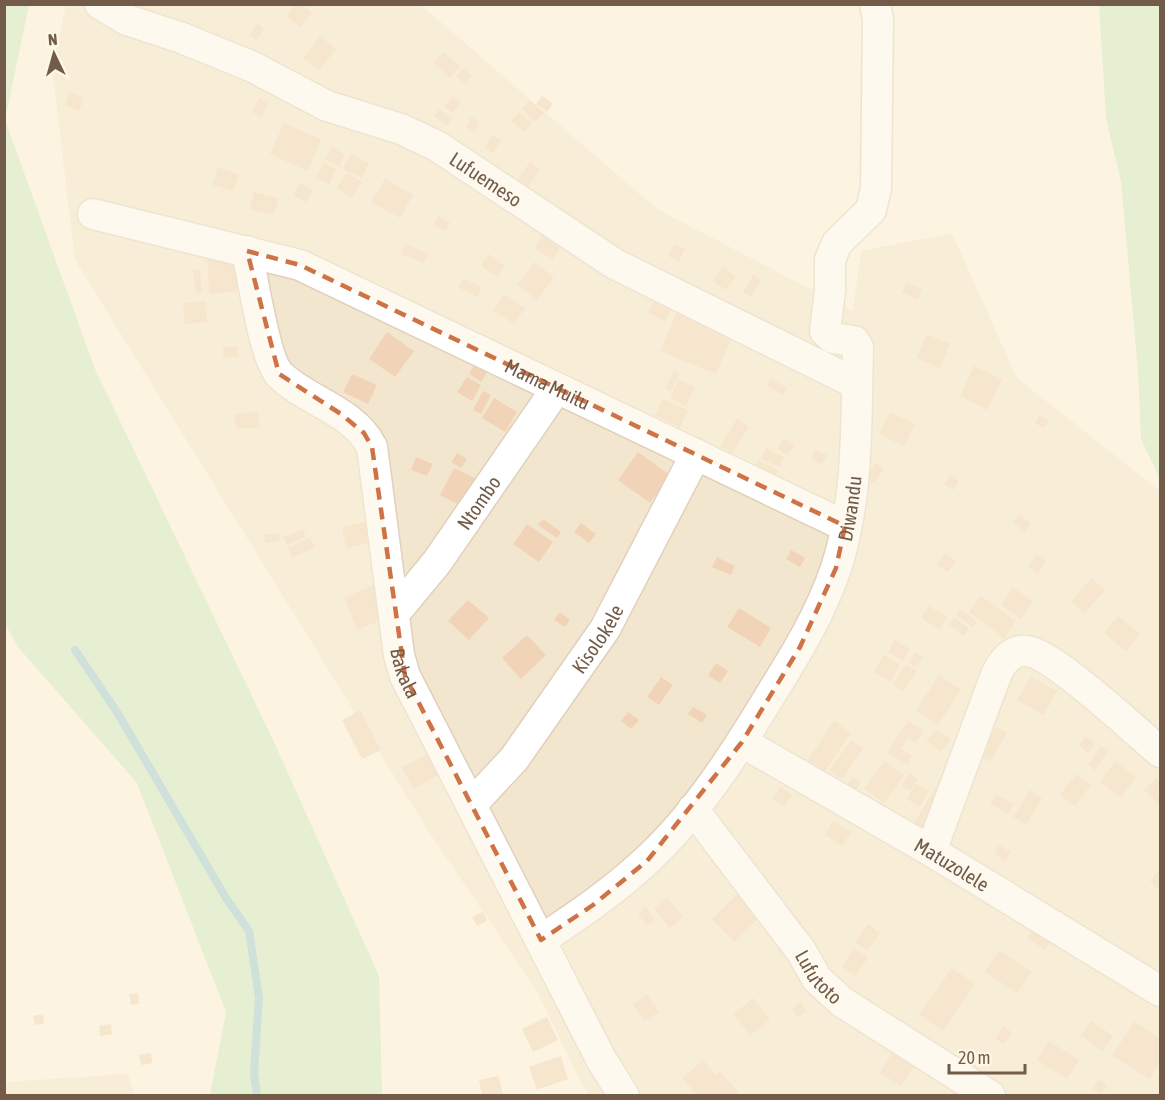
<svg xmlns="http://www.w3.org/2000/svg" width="1165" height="1100" viewBox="0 0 1165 1100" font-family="'Asap Condensed',sans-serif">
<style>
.residential{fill:#f3e6ce}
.green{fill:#cce9bf}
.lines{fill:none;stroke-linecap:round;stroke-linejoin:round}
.stream{stroke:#9bc7d6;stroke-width:8}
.building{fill:#f1d4b8}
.street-casing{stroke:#e0d0bc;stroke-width:33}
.street{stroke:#fff;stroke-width:30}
.marked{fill:none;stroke:#cf7346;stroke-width:4.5;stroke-dasharray:12 8;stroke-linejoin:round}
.labels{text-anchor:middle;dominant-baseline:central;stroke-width:5;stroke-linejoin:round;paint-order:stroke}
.street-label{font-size:20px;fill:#725b48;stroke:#fff8e6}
</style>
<rect width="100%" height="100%" fill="#fcf4e0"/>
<path class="residential" d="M66,5h355l236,204 196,102 8,-60 91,-18 65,145 143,113v604h-572l-52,-105 -109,-161 -352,-569 -23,-193z
M128,1074l6,21h-129v-13z"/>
<path class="green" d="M5,4l24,1 -24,115 -1,-115z
M1099,5h61v474l-19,-40 -3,-68 -17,-190 -15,-62z
M5,120l90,249 179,373 105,234 3,119h-172l16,-83 -89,-229 -119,-136 -13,-23z"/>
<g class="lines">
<path class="stream" d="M75,650l42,62 109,186 23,33 10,67 -5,75 3,23"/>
</g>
<path class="building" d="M296,4h6l10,9 -12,14 -14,-11z
M257,23l7,6 -8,11 -7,-5z
M320,36l16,13 -17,21 -16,-12z
M443,52l17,14 -10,12 -17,-15z
M463,68l9,7 -7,9 -9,-8z
M70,92l14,6 -5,13 -14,-6z
M453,96l8,7 -9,10 -8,-7z
M542,96l11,8 -6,8 -11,-8z
M259,98l9,5 -6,14 -10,-5z
M530,100l14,13 -9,9 -13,-13z
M439,109l13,10 -5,6 -13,-9z
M519,112l13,11 -8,9 -13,-11z
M471,117l9,5 -6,10 -8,-5z
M284,123l37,16 -13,32 -38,-17z
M492,135l9,5 -8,13 -8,-5z
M331,147l14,7 -6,13 -14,-8z
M350,154l19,9 -7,15 -19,-9z
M530,162l10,7 -13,19 -10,-7z
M323,163l13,6 -7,16 -13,-7z
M218,168l21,6 -5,17 -21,-6z
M347,173l15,9 -10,16 -15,-10z
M385,179l28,16 -13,23 -29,-16z
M300,183l13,7 -7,12 -13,-6z
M254,192l24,6 -4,17 -24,-6z
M438,216l12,6 -5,9 -12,-6z
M546,227l19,11 -12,21 -19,-10z
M405,244l23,9 -4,10 -23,-9z
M674,244l11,5 -6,12 -11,-5z
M489,254l16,12 -7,11 -17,-11z
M236,255l3,36 -30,3 -2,-37z
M534,262l20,15 -17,23 -20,-15z
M723,267l13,10 -10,13 -13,-9z
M193,270h7l2,23h-6z
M753,275l8,5 -10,17 -8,-5z
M463,278l19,9 -5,10 -19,-10z
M906,283l16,6 -4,10 -16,-6z
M504,294l21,14 -11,16 -21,-14z
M655,300l17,9 -7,12 -17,-8z
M205,301l2,21 -22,2 -2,-21z
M681,303l55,24 -20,47 -56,-23z
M387,332l27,19 -19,26 -26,-18z
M927,334l23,10 -10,24 -23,-10z
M237,346l2,11 -16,1v-10z
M474,365l13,7 -6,10 -12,-8z
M974,366l28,13 -15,31 -27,-14z
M674,371l6,3 -9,17 -6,-3z
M352,374l25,11 -9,19 -25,-12z
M467,377l14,8 -9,16 -15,-9z
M679,379l16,8 -9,19 -16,-8z
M771,379l16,9 -4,7 -16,-9z
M483,391l8,4 -10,19 -8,-4z
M494,398l23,14 -12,20 -23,-14z
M662,399l26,11 -8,17 -25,-11z
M258,412l1,15 -23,2 -1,-15z
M890,412l25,12 -11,22 -25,-12z
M1040,415l9,6 -6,7 -8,-5z
M737,419l12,8 -17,26 -12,-7z
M783,438l12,6 -7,12 -11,-7z
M766,448l18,9 -4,10 -19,-8z
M815,450l12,5 -5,9 -11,-6z
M638,452l32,23 -20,28 -32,-23z
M457,453l10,6 -6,9 -10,-6z
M416,457l17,7 -6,12 -16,-6z
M758,460l20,10 -3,6 -20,-10z
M876,463l8,6 -10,14 -8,-5z
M454,468l25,12 -14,28 -25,-13z
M950,475l9,7 -6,8 -9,-6z
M1019,515l12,8 -6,9 -12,-9z
M543,519l18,13 -4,6 -19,-13z
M367,521l5,21 -26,6 -4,-21z
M581,523l15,11 -7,9 -15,-11z
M527,524l26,18 -14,20 -26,-18z
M303,529l3,8 -19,8 -4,-8z
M279,533l1,8 -15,2 -1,-8z
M310,537l5,11 -23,10 -4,-10z
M791,550l14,8 -5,9 -14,-8z
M945,553l11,8 -8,11 -11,-7z
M1036,554l10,7 -8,12 -9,-7z
M717,557l18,9 -4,9 -19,-8z
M1091,578l14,12 -20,23 -14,-11z
M375,585l12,33 -30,12 -13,-33z
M1013,587l20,14 -12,18 -20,-14z
M981,596l35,25 -12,17 -35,-26z
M468,600l21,18 -20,22 -21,-19z
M929,606l18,11 -7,12 -19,-11z
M739,608l32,20 -11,19 -33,-20z
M960,609l17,13 -4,5 -17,-12z
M560,612l10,8 -5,7 -11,-7z
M1118,616l22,18 -14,17 -22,-18z
M954,617l15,11 -5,8 -15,-11z
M527,635l19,20 -25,24 -19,-21z
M895,640l15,9 -7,12 -15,-9z
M915,652l8,4 -7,11 -7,-4z
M884,655l16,10 -10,17 -16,-10z
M716,663l12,8 -8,12 -12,-7z
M906,664l11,7 -14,20 -10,-7z
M939,675l22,15 -23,35 -22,-15z
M661,677l12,8 -14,20 -12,-8z
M1031,677l26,14 -13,24 -27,-15z
M693,707l14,8 -5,8 -14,-9z
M360,710l21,40 -19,9 -20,-39z
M628,712l11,8 -8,9 -10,-8z
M834,721l17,12 -26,38 -17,-11z
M908,721l16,9 -8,13 -8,-5 -7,11 11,7 -5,9 -20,-13z
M996,727l11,6 -17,29 -11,-7z
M936,729l15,10 -10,13 -15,-11z
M1086,736l9,8 -7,9 -9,-8z
M851,740l12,8 -21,31 -13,-9z
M1101,746l7,5 -13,19 -7,-5z
M427,754l12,21 -26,14 -11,-22z
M884,761l20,14 -20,28 -20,-14z
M1115,761l21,16 -15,21 -21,-16z
M910,773l8,6 -8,12 -9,-6z
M1076,774l15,11 -16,21 -15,-11z
M852,777l9,5 -8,14 -9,-6z
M1156,778l4,4v23l-16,-15z
M916,784l13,7 -9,16 -13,-8z
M781,787l11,8 -7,12 -13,-8z
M935,788l12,8 -24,37 -11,-7z
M1030,790l12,8 -16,27 -13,-8z
M996,794l18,10 -6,10 -18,-10z
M833,821l18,11 -9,14 -17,-11z
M999,845l12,7 -6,9 -11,-7z
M1160,870v20l-10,-9z
M739,892l23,22 -27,28 -23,-23z
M667,898l16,19 -13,11 -16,-19z
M646,907l9,13 -8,6 -9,-12z
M483,912l4,9 -10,5 -5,-9z
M868,924l12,9 -13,18 -12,-9z
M1034,928l18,12 -7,10 -18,-12z
M854,948l14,9 -12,19 -14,-9z
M999,950l33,22 -15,21 -32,-21z
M952,968l23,16 -32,47 -24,-17z
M138,993l1,11 -8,1 -2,-11z
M647,995l12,17 -14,9 -12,-17z
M753,998l17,21 -19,16 -18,-20z
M800,1002l7,9 -9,6 -6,-8z
M43,1014l1,10 -9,1 -2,-9z
M547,1017l11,23 -25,12 -11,-23z
M1091,1021l22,15 -11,15 -21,-16z
M1134,1022l26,16v24l-10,17 -38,-23z
M111,1024l1,10 -12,2 -1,-10z
M1004,1026l8,7 -9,11 -8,-6z
M1049,1041l30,19 -12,19 -30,-19z
M895,1048l22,14 -16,24 -21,-13z
M151,1053l1,10 -11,2 -2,-10z
M561,1056l7,23 -31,11 -8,-23z
M703,1060l13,15 4,-4 19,22 -3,3 -40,-2 -14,-16z
M499,1076l4,20h-21l-3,-16z
M1098,1080l9,4 -5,10 -9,-5z"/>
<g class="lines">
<defs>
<g id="street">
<path id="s1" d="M100,4l27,16 55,18 71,29 74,39 74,23 36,17 178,118 242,120"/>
<path id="s2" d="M93,214l207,51 545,261"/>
<path id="s3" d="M247,251c5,23 18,110 33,124 28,27 73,35 92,72l27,208 6,21 196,383 23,37"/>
<path id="s4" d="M394,614l43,-52 120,-174"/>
<path id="s5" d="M742,742l189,109 229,140"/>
<path id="s6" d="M472,804l42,-45 91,-130 91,-175"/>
<path id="s7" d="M693,809l108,142 16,28 25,23 148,94"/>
<path d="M931,851l65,-176c6,-13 15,-26 31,-24 25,2 110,81 133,101"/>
<path id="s8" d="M541,940c36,-24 73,-49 105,-79 51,-47 90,-109 125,-167 25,-40 50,-81 65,-126 23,-70 20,-148 22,-221l-4,-6 -22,-3 -7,-7 5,-40v-31l7,-17 34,-33 5,-22 2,-169 -3,-15"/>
</g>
</defs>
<use href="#street" class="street-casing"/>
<use href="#street" class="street"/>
</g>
<path d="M0 0H1165V1100H0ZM247,251l53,14 545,261 -9,42 -36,79 -58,95 -95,119 -54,44 -52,35 -136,-264 -33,-229 -8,-14 -23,-19 -62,-40z" fill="#fcf4e0" fill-opacity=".55" fill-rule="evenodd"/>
<path class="marked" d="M247,251l53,14 545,261 -9,42 -36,79 -58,95 -95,119 -54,44 -52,35 -136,-264 -33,-229 -8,-14 -23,-19 -62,-40z"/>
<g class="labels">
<g class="street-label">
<text stroke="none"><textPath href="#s1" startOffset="426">Lufuemeso</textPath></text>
<text stroke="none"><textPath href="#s2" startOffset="488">Mama Muilu</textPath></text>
<text stroke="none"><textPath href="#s4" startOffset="140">Ntombo</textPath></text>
<text stroke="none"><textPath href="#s8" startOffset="544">Diwandu</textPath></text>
<text stroke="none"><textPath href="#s6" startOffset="208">Kisolokele</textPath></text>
<text stroke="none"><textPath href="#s3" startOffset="476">Bakala</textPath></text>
<text stroke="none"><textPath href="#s5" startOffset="243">Matuzolele</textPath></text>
<text stroke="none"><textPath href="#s7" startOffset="210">Lufutoto</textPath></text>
</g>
</g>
<rect width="1165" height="1100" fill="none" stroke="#725b48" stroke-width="12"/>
<g transform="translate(54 54) rotate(355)" stroke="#fff8e6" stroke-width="4.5" paint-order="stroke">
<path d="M0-4.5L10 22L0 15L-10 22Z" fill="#725b48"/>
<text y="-9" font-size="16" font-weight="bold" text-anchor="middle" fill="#725b48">N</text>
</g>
<path d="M949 1064v9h76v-9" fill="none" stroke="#725b48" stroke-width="3"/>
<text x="958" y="1064" font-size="18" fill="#725b48" stroke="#fff8e6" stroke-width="4.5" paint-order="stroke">20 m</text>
</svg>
